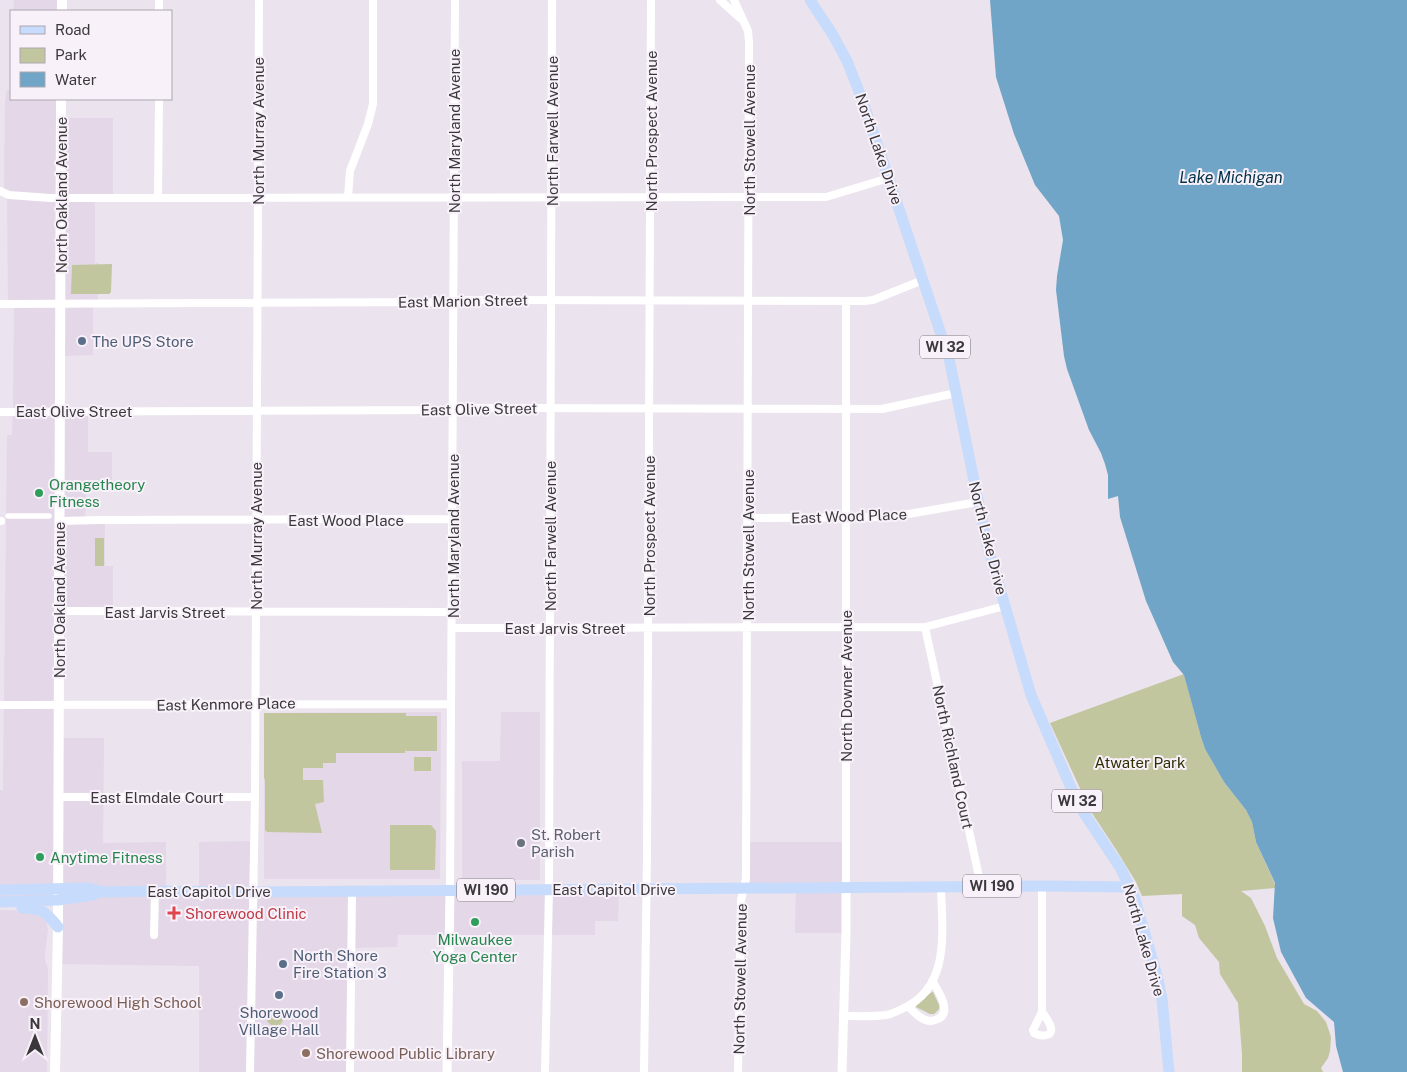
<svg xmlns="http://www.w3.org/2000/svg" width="1407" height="1072" viewBox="0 0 1407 1072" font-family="'Public Sans',sans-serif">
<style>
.built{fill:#e4d7e7}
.green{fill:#c1c69f}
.water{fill:#70a5c7}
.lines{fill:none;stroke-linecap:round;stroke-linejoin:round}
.pedestrian{stroke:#fff;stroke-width:5.5}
.minor{stroke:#fff;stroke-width:8}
.tertiary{stroke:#fff;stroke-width:9}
.secondary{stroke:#fff;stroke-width:10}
.primary{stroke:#c7dbfc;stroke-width:11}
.service-dot{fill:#5c6f8a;stroke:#f8f1fa;stroke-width:2}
.leisure-dot{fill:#2e9e5b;stroke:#f8f1fa;stroke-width:2}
.worship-dot{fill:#6b7280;stroke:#f8f1fa;stroke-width:2}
.health-dot{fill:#e0444e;stroke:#f8f1fa;stroke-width:2}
.education-dot{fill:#8d6e63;stroke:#f8f1fa;stroke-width:2}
.labels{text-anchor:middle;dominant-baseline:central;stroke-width:4;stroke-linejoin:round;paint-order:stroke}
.shield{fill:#f8f1fa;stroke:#747075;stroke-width:1}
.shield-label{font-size:14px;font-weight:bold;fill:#3b383c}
.street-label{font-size:15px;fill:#3b383c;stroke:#f8f1fa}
.service-label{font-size:15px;fill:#4e5e75;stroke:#f8f1fa;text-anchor:start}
.leisure-label{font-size:15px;fill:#27864d;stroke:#f8f1fa;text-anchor:start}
.park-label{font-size:15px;fill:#2d2f03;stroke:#f8f1fa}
.worship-label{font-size:15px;fill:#5b616d;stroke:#f8f1fa;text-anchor:start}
.health-label{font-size:15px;fill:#be3a42;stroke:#f8f1fa;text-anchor:start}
.education-label{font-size:15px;fill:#785e54;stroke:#f8f1fa;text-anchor:start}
.water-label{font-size:16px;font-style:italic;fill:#023148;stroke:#f8f1fa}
</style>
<rect width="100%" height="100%" fill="#ebe3ed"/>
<path class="built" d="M14,0h48v11h-49z
M7,90h4v9h50v19h52v79l-18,1v65h3v40l-5,1v51l-32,1 -1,55h28v41h24v30h-26l-1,38h20v46h8v45h-54v127h45l-1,105 63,-1v49h33v-49l55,-1v50l365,-2 -1,32h-23v14h-197l-1,12 -45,1 -2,124h-151v-106l-141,-2v-69l-58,3v-108h3l4,-355h5l1,-29 1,-101 -6,-1 -1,-110 -3,-1 1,-92z
M441,712l-1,167h-176v-166z
M501,712h39v168h-75l-3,-1v-118h38z
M746,842h99l1,91h-51l1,-45h-53z
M0,910l29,1 17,9 2,10 -3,22v8l3,9 -1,103h-47z"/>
<path class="green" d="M112,264l-1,28 -2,2h-38l1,-29z
M95,538h9v28h-9z
M1184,674l17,63 4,12 19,33 22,28 6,12 4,20 19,42v4l-34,3 10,7 14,28 12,32 27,46 13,7 9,11 5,15 -1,14 -2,7 -7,10 2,4h-81v-18l-4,-51 -18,-29 -1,-12 -20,-24 -4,-13 -13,-9v-22l-40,2 -6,-14 -19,-31 -27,-41 -40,-87z
M264,713h142v3h31v35h-31v-3l-1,5h-69v10h-13v5h-20v12h20l1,22 -9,2 7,29 -55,-1 -2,-2v-50l-1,-2z
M414,757h17v14h-17z
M390,825h41l5,6 -1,39h-45z
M932,992h1l6,13v4l-5,5h-4l-14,-7 1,-3z
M274,1013l7,2 2,6 -4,5h-7l-5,-5 1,-5z"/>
<path class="water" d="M990,0h417v1072h-64l-7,-26 -2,-24 -28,-24 -25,-46 -8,-34 2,-35 -19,-41 -4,-20 -6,-12 -22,-28 -19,-33 -4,-12 -17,-62 -11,-13 -27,-61 -26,-84 -2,-21 -10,3v-24l-3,-11 -4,-11 -12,-23 -22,-61 -3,-13 -8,-66 1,-14 6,-36 -4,-24 -24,-31 -21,-51 -18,-57z"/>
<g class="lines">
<path class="pedestrian" d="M8,516h41"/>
<path class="minor" d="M720,0l20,18
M734,0l14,31 1,11 -3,837 -5,21 -3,172
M159,11v-11
M0,191l9,4 41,3 776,-1 63,-19
M348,197l2,-26 18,-47 5,-20v-104
M158,198l1,-99
M0,304l444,-2 19,-2 402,1 8,-1 50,-20
M0,412l443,-2 20,-2 419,1 74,-16
M748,518l143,-1 87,-15
M0,521h1
M59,521l42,-1 351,-1
M59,611l393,1
M925,627l56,259
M452,628l473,-1 80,-21
M0,705l451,-1
M58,797h197
M846,888v-587
M450,890l5,-890
M154,935l1,-44
M908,1006c4,4 7,8 12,11 4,3 10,5 15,3 19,-5 4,-28 -2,-38
M1042,1012c3,4 8,11 9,16 2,10 -12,8 -17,5l-1,-3 9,-18v-126
M843,1016c14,0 29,1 43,-1 6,-1 12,-4 18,-7 47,-22 38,-78 37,-121
M250,1072l5,-275 4,-797
M350,1072l2,-181
M545,1072l4,-182 3,-890
M644,1072l3,-217 4,-855"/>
<path class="tertiary" d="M447,1072l3,-182
M842,1072l4,-139v-45"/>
<path class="secondary" d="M62,11v-11
M55,1072l3,-145 3,-828"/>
<path class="primary" d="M810,0l23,35 14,26 15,38 87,259 38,186 44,151 47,109 43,65 13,27 24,83 4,20 7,73
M0,890l88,-2 16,4 51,-1 99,1 788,-6 88,1
M0,902l58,-2 35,-5 6,-3
M22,908c20,0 24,4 36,19"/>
</g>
<g class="service-dot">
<circle cx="82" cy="341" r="5"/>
<circle cx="283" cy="964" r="5"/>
<circle cx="279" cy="995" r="5"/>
</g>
<g class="leisure-dot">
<circle cx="39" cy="493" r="5"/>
<circle cx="40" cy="857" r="5"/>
<circle cx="475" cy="922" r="5"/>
</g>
<circle class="worship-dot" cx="521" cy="843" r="5"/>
<path class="health-dot" d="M171.5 905.5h5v5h5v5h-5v5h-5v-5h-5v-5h5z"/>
<g class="education-dot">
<circle cx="24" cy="1002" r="5"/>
<circle cx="306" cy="1053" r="5"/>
</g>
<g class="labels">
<g class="shield">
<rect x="920" y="335.5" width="50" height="23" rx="4"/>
<rect x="1052" y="789.5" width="50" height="23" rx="4"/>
<rect x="963" y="874.5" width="58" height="23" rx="4"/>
<rect x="457" y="878.5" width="58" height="23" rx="4"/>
</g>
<g class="shield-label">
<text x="945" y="347">WI 32</text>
<text x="1077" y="801">WI 32</text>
<text x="992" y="886">WI 190</text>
<text x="486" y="890">WI 190</text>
</g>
<g class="street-label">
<text transform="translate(258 131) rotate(-90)">North Murray Avenue</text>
<text transform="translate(454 131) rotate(-90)">North Maryland Avenue</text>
<text transform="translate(552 131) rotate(-90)">North Farwell Avenue</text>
<text transform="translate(651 131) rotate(-90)">North Prospect Avenue</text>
<text transform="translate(749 140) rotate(-90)">North Stowell Avenue</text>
<text transform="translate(879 149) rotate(71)">North Lake Drive</text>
<text transform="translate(61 195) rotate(-90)">North Oakland Avenue</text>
<text transform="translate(463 301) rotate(-1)">East Marion Street</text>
<text transform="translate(479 409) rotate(-1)">East Olive Street</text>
<text x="74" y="411">East Olive Street</text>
<text transform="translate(849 516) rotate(-2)">East Wood Place</text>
<text x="346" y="520">East Wood Place</text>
<text transform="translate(256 536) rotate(-90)">North Murray Avenue</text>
<text transform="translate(453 536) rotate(-90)">North Maryland Avenue</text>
<text transform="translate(550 536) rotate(-90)">North Farwell Avenue</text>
<text transform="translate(649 536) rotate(-90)">North Prospect Avenue</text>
<text transform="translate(988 538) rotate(76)">North Lake Drive</text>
<text transform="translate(748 545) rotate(-90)">North Stowell Avenue</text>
<text transform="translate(59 600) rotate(-90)">North Oakland Avenue</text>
<text x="165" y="612">East Jarvis Street</text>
<text x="565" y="628">East Jarvis Street</text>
<text transform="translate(846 686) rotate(-90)">North Downer Avenue</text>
<text transform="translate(226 704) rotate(-1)">East Kenmore Place</text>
<text transform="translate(953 757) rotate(78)">North Richland Court</text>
<text x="157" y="797">East Elmdale Court</text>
<text x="614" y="889">East Capitol Drive</text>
<text x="209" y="891">East Capitol Drive</text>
<text transform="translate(1144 940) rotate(74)">North Lake Drive</text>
<text transform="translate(740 979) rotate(-89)">North Stowell Avenue</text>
</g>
<g class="service-label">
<text x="92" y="341">The UPS Store</text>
<text x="293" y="955">North Shore<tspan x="293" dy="17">Fire Station 3</tspan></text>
<text x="279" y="1012" text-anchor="middle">Shorewood<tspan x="279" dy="17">Village Hall</tspan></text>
</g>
<g class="leisure-label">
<text x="49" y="484">Orangetheory<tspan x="49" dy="17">Fitness</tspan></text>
<text x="50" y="857">Anytime Fitness</text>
<text x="475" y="939" text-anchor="middle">Milwaukee<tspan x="475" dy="17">Yoga Center</tspan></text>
</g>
<g class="park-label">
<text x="1140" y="762">Atwater Park</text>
</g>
<g class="worship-label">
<text x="531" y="834">St. Robert<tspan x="531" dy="17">Parish</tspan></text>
</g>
<g class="health-label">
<text x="185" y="913">Shorewood Clinic</text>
</g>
<g class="education-label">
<text x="34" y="1002">Shorewood High School</text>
<text x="316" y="1053">Shorewood Public Library</text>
</g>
<g class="water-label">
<text x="1231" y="177">Lake Michigan</text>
</g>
</g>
<rect x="10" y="10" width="162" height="90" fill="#f8f1fa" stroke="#aca7ae"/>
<rect x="20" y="26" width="25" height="8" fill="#c7dbfc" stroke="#aca7ae"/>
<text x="55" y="35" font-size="15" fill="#3b383c">Road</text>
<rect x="20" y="48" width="25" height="15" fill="#c1c69f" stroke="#aca7ae"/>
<text x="55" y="60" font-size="15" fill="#3b383c">Park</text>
<rect x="20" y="72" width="25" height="15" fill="#70a5c7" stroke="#aca7ae"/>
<text x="55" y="85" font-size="15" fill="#3b383c">Water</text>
<g transform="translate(35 1037)" stroke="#f8f1fa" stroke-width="4" paint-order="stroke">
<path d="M0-4L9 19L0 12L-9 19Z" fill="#3b383c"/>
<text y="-8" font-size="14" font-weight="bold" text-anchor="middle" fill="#3b383c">N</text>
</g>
</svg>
